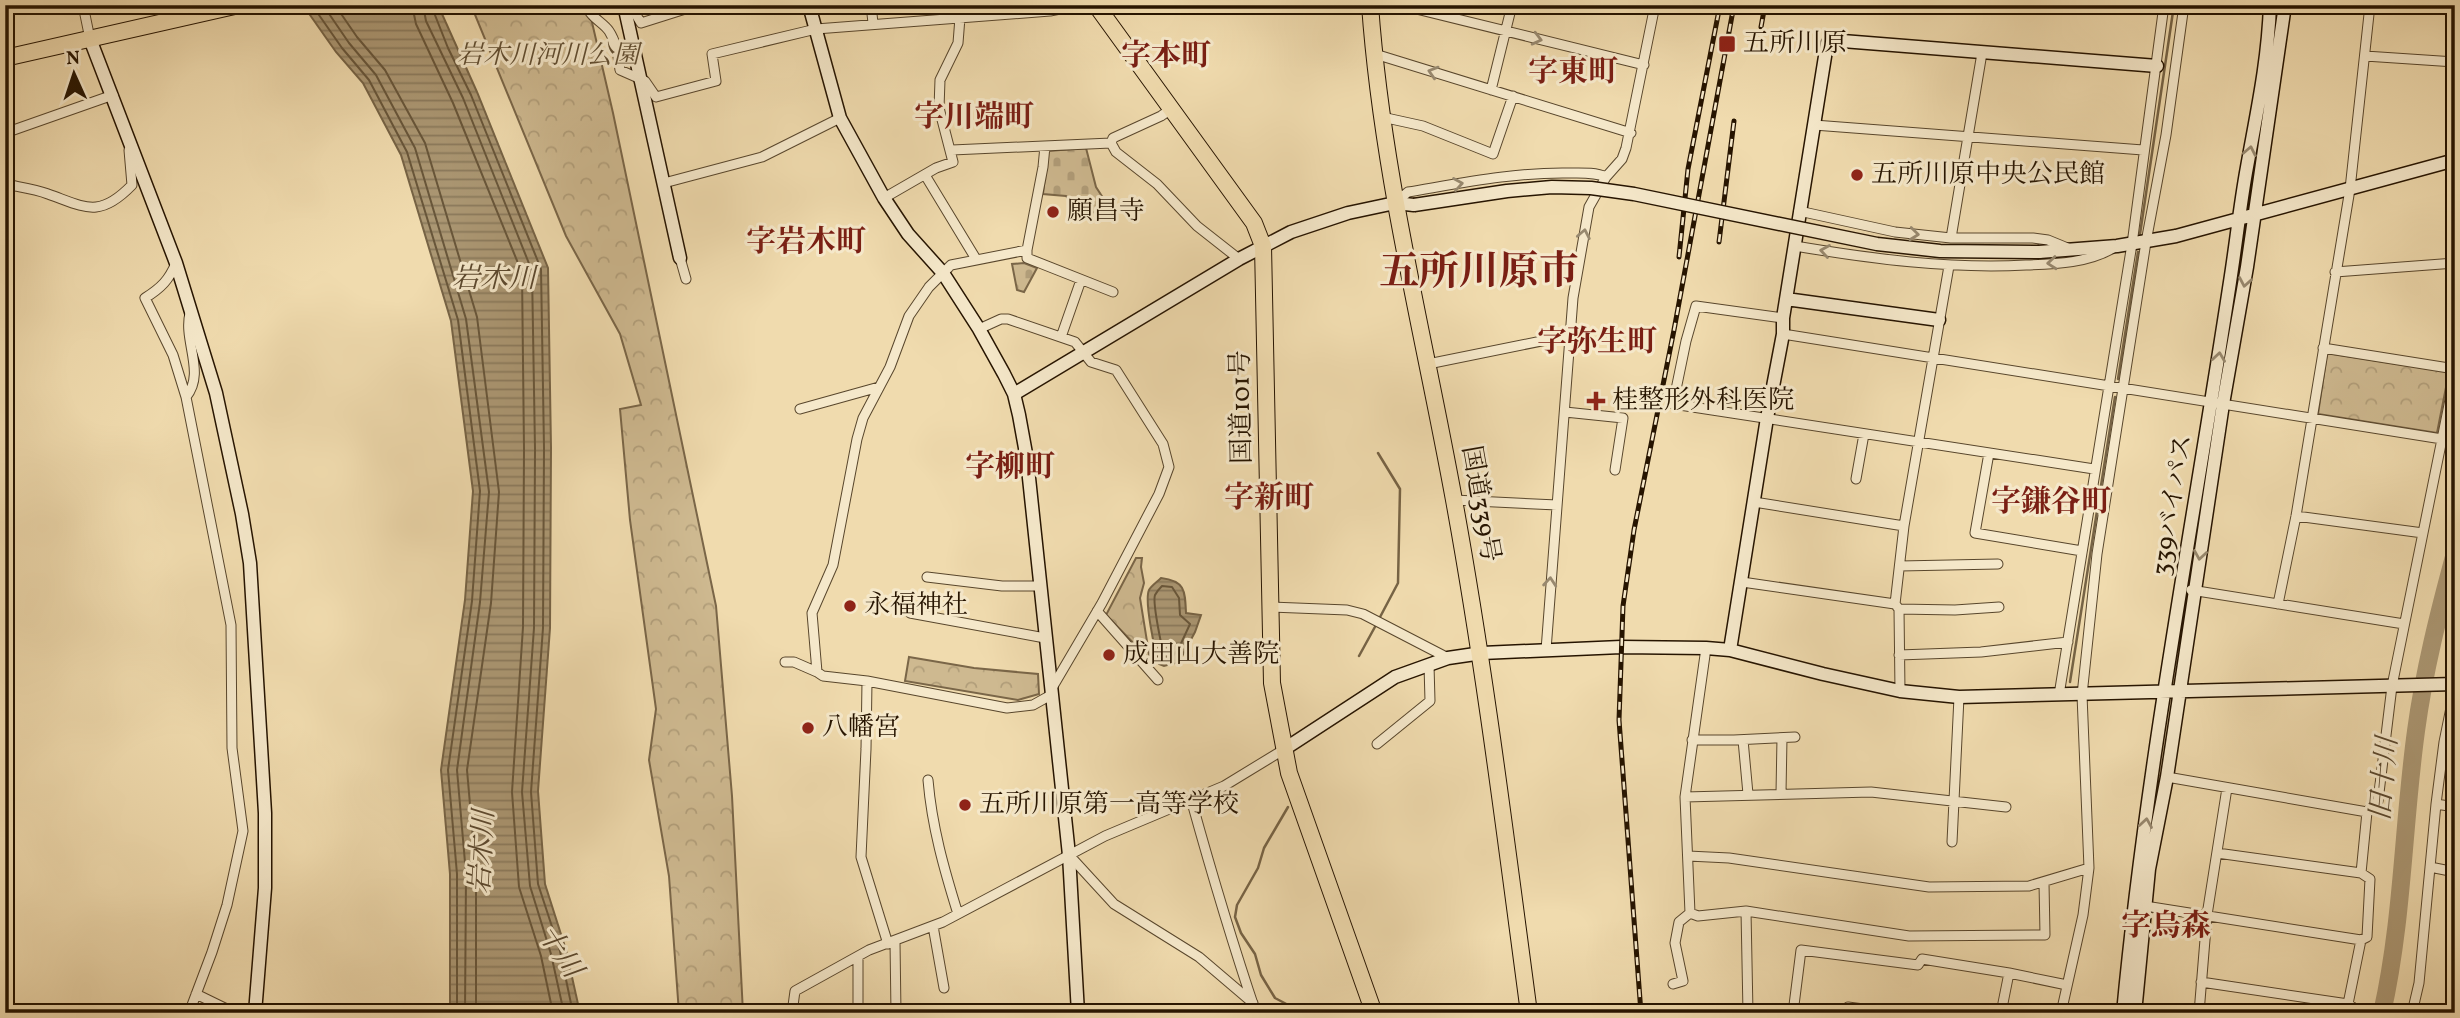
<svg xmlns="http://www.w3.org/2000/svg" width="2460" height="1018" viewBox="0 0 2460 1018" font-family="Vollkorn,'Noto Serif JP',serif">
<style>
.forest{fill:url(#forest-crowns);stroke:#7a6648;stroke-width:2}
.cemetery{fill:url(#cemetery-stones);stroke:#7a6648;stroke-width:2}
.water{fill:url(#water-rules);stroke:#766345;stroke-width:2}
.lines{fill:none;stroke-linecap:round;stroke-linejoin:round}
.shore{stroke:#68563a;stroke-width:2}
.stream{stroke:#766345;stroke-width:2.5}
.river{stroke:#ab9773;stroke-width:18}
.street-casing{stroke:#58462c;stroke-width:11}
.secondary-casing{stroke:#261400;stroke-width:15}
.highway-casing{stroke:#261400;stroke-width:18}
.street{stroke:#f5e8ca;stroke-width:9}
.secondary{stroke:#f5e8ca;stroke-width:12}
.highway{stroke:#f0dbae;stroke-width:16}
.rail-casing{stroke:#261400;stroke-width:5}
.rail{stroke:#f5e8ca;stroke-width:2.5;stroke-dasharray:8;stroke-linecap:butt}
.secondary-bridge-casing{stroke:#261400;stroke-width:15;stroke-linecap:butt}
.secondary-bridge{stroke:#f5e8ca;stroke-width:12}
.oneway{stroke:#98896f}
.poi-dot{fill:#8f2418;stroke:#f5e8ca;stroke-width:2.5}
.labels{text-anchor:middle;dominant-baseline:central;stroke-width:6;stroke-linejoin:round;paint-order:stroke}
.poi-label{font-size:26px;fill:#261400;stroke:#f5e8ca;text-anchor:start}
.park-label{font-size:26px;font-style:italic;fill:#614e32;stroke:#f5e8ca}
.street-label{font-size:26px;fill:#261400;stroke:#f5e8ca}
.water-label{font-size:28px;font-style:italic;fill:#5b482e;stroke:#f5e8ca}
.quarter-label{font-size:30px;font-weight:bold;fill:#7a1f14;stroke:#f5e8ca}
.town-label{font-size:40px;font-weight:bold;fill:#7a1f14;stroke:#f5e8ca}
</style>
<defs>
<pattern id="forest-crowns" width="20" height="18" patternUnits="userSpaceOnUse" patternTransform="scale(1.75)"><rect width="20" height="18" fill="#ceb990"/><path d="M2 6a3 3 0 1 1 6 0M12 15a3 3 0 1 1 6 0" fill="none" stroke="#b19e7a"/></pattern>
<pattern id="cemetery-stones" width="16" height="16" patternUnits="userSpaceOnUse" patternTransform="scale(1.75)"><rect width="16" height="16" fill="#ceb990"/><path d="M2 7V4a2 2 0 0 1 4 0v3zM10 15v-3a2 2 0 0 1 4 0v3z" fill="#b19e7a"/></pattern>
<pattern id="water-rules" width="6" height="5" patternUnits="userSpaceOnUse" patternTransform="scale(1.75)"><rect width="6" height="5" fill="#ab9773"/><path d="M0 2.5h6" fill="none" stroke="#8b7a5c"/></pattern>
</defs>
<rect width="100%" height="100%" fill="#f0dbae"/>
<filter id="stains"><feTurbulence type="fractalNoise" baseFrequency=".00286" numOctaves="4"/><feColorMatrix values="0 0 0 0 .2 0 0 0 0 .09 0 0 0 0 .02 0 0 0 .5 -.17"/></filter>
<radialGradient id="worn" r=".72"><stop offset=".6" stop-color="#630" stop-opacity="0"/><stop offset="1" stop-color="#630" stop-opacity=".3"/></radialGradient>
<path class="forest" d="M471,5h117l25,108 103,493 16,190 11,217h-64l-10,-137 -20,-116 7,-51 -26,-189 -10,-111 21,-4 -21,-71 -54,-98z
M2327,353l122,19 -12,61 -119,-19z
M1136,558h6l-1,9 3,16 -4,15 10,62 -44,-45z
M909,657l65,11 64,6 1,20 -21,6 -113,-19z"/>
<path class="cemetery" d="M1086,148l10,39 11,17 -23,14v-11l-10,-2 -8,-9 -23,-2 5,-43z
M1024,263l13,5 -13,24 -7,-2 -5,-26z"/>
<path class="water" d="M303,5h135l39,87 71,176 3,180 -1,180 -12,163 7,93 21,66 14,63h-29l-1,-2 -3,2h-97v-139l-9,-104 24,-170 8,-109 -22,-170 -50,-166 -38,-72 -27,-31z
M1161,578c24,3 24,12 25,35l15,2 -6,17 -16,30 -15,4 -5,-2c-4,-13 -15,-63 -10,-74 2,-4 8,-8 12,-12z"/>
<g class="lines">
<path class="shore" d="M312,5l30,43 27,32 38,72 51,168 22,171 -8,110 -24,169 9,104v139
M323,5l26,38 27,32 39,73 51,171 23,173 -9,110 -23,168 9,104 -1,139
M335,5l22,32 28,33 40,73 52,174 22,175 -8,111 -24,167 9,103v140
M412,5l4,19 37,79 69,170 2,176 -1,178 -11,165 7,95 22,69 12,57
M423,5l3,16 37,77 69,173 3,178 -1,179 -12,164 8,94 21,68 13,59
M431,5l17,43 23,47 70,174 3,179 -1,180 -12,164 7,92 22,67 13,62
M1162,586l10,1 7,11 1,17 10,9 -12,26 -8,9 -6,-2c-2,-10 -12,-54 -9,-62 2,-4 4,-6 7,-9z"/>
<path class="stream" d="M2140,234l34,-229
M2118,379l20,-127
M1378,453l22,36 -2,94 -19,36
M1359,656l17,-31
M2070,682l45,-285
M1288,807l-24,41 -6,20 -21,37 -2,12 6,16 14,21 6,21 14,23 17,9 4,6"/>
<path class="river" d="M2382,1013c21,-93 21,-188 34,-282 8,-60 23,-119 39,-178"/>
<defs>
<path id="street" d="M83,5l7,34
M587,5c2,12 16,17 22,26 8,12 9,26 11,39l25,11 11,16 60,-16 -4,-27 104,-25 234,-18 30,-6
M630,5l11,18 57,-18
M871,5l2,18
M1400,5l244,60
M1375,54l256,79
M2365,56l90,6
M1491,90l21,-85
M1382,117l41,9 70,28 20,-58
M1814,125l329,25
M5,133l108,-38
M1111,143l5,9 41,32 40,42 42,33
M1045,146l-2,21 -16,83 -76,15 -22,22 -20,29 -19,51 -27,51 -6,21 -24,126 -21,48 5,59 6,4 44,5 140,27 26,-3 18,-10
M952,150l159,-7 2,-5 48,-22 10,-7
M925,175l51,84
M664,183l98,-26 78,-39
M5,184c14,3 30,5 43,10 37,13 51,25 84,-9l-3,-35
M884,198l52,-30 17,-6 -14,-54 1,-28 18,-37 3,-38
M1396,202l12,-10c54,-9 107,-20 161,-19 12,0 26,-1 37,4
M1799,211l96,21 56,6h82l15,2 22,9
M1951,238l31,-185
M1795,246c77,13 153,23 231,19 31,-1 63,-2 89,-18
M1027,250v8l86,34
M680,258l6,21
M176,263c-7,17 -15,25 -31,35l28,57 13,42 45,228 1,123 11,83 -16,74 -15,47 -23,61
M2335,272l120,-9
M1783,318l-87,-12 -10,35 -13,63 421,65
M979,329l22,-10h7l67,23 16,20 25,8 47,74 6,23 -10,27 -57,109 -50,85
M1783,334l659,105
M1061,337l20,-57
M2323,348l132,21
M1428,364l143,-29
M186,397c20,-24 -3,-56 4,-84
M800,409l79,-22
M1565,412l58,6 -8,52
M1989,453l-14,80 107,18
M1856,479l8,-45
M1454,500l103,5
M1754,502l150,24
M2296,516l127,17
M1900,566l98,-2
M927,577l75,9h38
M1742,582l153,22
M2191,590l213,34
M2278,604l18,-88 54,-327 20,-184
M1271,607l76,3 16,4 85,44
M1899,609l56,1 44,-3
M1097,611l61,69
M910,613l135,25
M1706,648l-21,149 5,116 8,3 48,-5 163,25 136,-1 -1,-52
M1546,650l27,-352 16,-91 17,-30 16,-18 4,-11 29,-143
M1899,655l82,-3 87,-10
M785,662h9l23,10
M867,681l-1,68 -5,108 27,87
M1900,691l-1,-82 -4,-5 9,-78 45,-260
M2059,695l73,-451 32,-239
M1692,740h42l61,-3
M1743,740l5,54
M1377,744l53,-43 -1,-36
M2167,777l200,35 -6,61 -144,-20
M928,780c4,47 16,89 30,134
M1781,793l1,-55
M1685,797l186,-5 135,15
M1191,799c20,72 41,143 65,214
M2436,804l19,3
M2367,812l11,-11 14,-115 63,-311
M1952,842l7,-145
M1069,855l45,49 85,53 54,46
M1688,856l41,2 200,29 100,-1 60,-18
M2430,867l25,5
M2145,906l216,34 -13,64 -147,-22
M1746,911l2,102
M933,926l11,62
M2361,940l6,-3 3,-58 -9,-6
M895,942l1,71
M858,957v56
M1673,984l10,-3 -8,-38 4,-21 11,-9
M196,994l39,19
M2348,1004l6,4 -1,5
M792,1013l3,-22 74,-41 74,-28 162,-86 119,-50 59,-36
M1793,1013l8,-63 117,15 4,-6 87,14
M1847,1013l1,-6 46,6
M2001,1013l8,-40 58,12
M2061,1013l22,-98 6,-47 -7,-173 15,-141 49,-312 20,-107 18,-130
M2199,1013l8,-98 20,-127
M2412,1013l7,-30 17,-179 8,-62 11,-54"/>
<path id="secondary" d="M624,5l56,253
M809,5l31,113 44,80 24,36 35,39 36,56 25,45 10,20 5,21 8,44 42,396 9,158
M90,39l86,224 40,130 26,121 8,49 15,250v75l-10,125
M2039,252l78,-6 59,-10 279,-76
M1786,299l153,21
M1014,394l225,-135 52,-27 57,-19 47,-10 19,2
M1730,650l37,-232 16,-84v-16l44,-274 3,-4 327,26
M1283,750l112,-73 53,-19 34,-5 139,-6 85,1 24,2 93,24 77,17 59,6 496,-13
M2123,1013c23,-245 70,-488 107,-731 6,-38 10,-77 17,-115 10,-56 21,-105 23,-162
M2135,1013l14,-144 18,-92 56,-373 24,-137 38,-262"/>
<path id="highway" d="M1096,5l158,218 9,23 9,437 17,90 85,240
M1370,5c12,168 54,330 84,495 31,170 52,341 75,513
M5,58l234,-53"/>
</defs>
<use href="#street" class="street-casing"/>
<use href="#secondary" class="secondary-casing"/>
<use href="#highway" class="highway-casing"/>
<use href="#street" class="street"/>
<use href="#secondary" class="secondary"/>
<use href="#highway" class="highway"/>
<defs>
<path id="rail" d="M1761,27l4,-22
M1719,242l15,-121
M1679,257l9,-88 32,-164
M1641,1013l-22,-293 4,-114 11,-76 40,-200 60,-325"/>
</defs>
<use href="#rail" class="rail-casing"/>
<use href="#rail" class="rail"/>
<defs>
<path id="secondary-bridge" d="M1414,205l93,-14 45,-4 39,1 43,6 243,50 63,7 99,1"/>
</defs>
<use href="#secondary-bridge" class="secondary-bridge-casing"/>
<use href="#secondary-bridge" class="secondary-bridge"/>
</g>
<defs><path id="oneway-chevron" d="M-2-3.5L2.5 0L-2 3.5" fill="none" stroke-width="1.6" stroke-linecap="round" stroke-linejoin="round" transform="scale(1.75)"/></defs>
<g class="oneway">
<use href="#oneway-chevron" transform="translate(1537 39) rotate(14)"/>
<use href="#oneway-chevron" transform="translate(1433 72) rotate(-163)"/>
<use href="#oneway-chevron" transform="translate(2250 151) rotate(-79)"/>
<use href="#oneway-chevron" transform="translate(1458 184) rotate(-9)"/>
<use href="#oneway-chevron" transform="translate(1584 234) rotate(-79)"/>
<use href="#oneway-chevron" transform="translate(1914 234) rotate(6)"/>
<use href="#oneway-chevron" transform="translate(1825 251) rotate(-171)"/>
<use href="#oneway-chevron" transform="translate(2052 263) rotate(175)"/>
<use href="#oneway-chevron" transform="translate(2245 282) rotate(100)"/>
<use href="#oneway-chevron" transform="translate(2219 357) rotate(-82)"/>
<use href="#oneway-chevron" transform="translate(2200 555) rotate(99)"/>
<use href="#oneway-chevron" transform="translate(1550 582) rotate(-85)"/>
<use href="#oneway-chevron" transform="translate(2146 823) rotate(-81)"/>
</g>
<g class="poi-dot">
<rect x="1718" y="35" width="18" height="18" rx="3.5"/>
<circle cx="1857" cy="175" r="7"/>
<circle cx="1053" cy="212" r="7"/>
<path d="M1592.5 390.5h7v7h7v7h-7v7h-7v-7h-7v-7h7z"/>
<circle cx="850" cy="606" r="7"/>
<circle cx="1109" cy="655" r="7"/>
<circle cx="808" cy="728" r="7"/>
<circle cx="965" cy="805" r="7"/>
</g>
<g class="labels">
<g class="poi-label">
<text x="1743" y="44">五所川原</text>
<text x="1871" y="175">五所川原中央公民館</text>
<text x="1067" y="212">願昌寺</text>
<text x="1612" y="401">桂整形外科医院</text>
<text x="864" y="606">永福神社</text>
<text x="1123" y="655">成田山大善院</text>
<text x="822" y="728">八幡宮</text>
<text x="979" y="805">五所川原第一高等学校</text>
</g>
<g class="park-label">
<text x="548" y="56">岩木川河川公園</text>
</g>
<g class="street-label">
<text transform="translate(1242 407) rotate(-91)">国道101号</text>
<text transform="translate(1480 504) rotate(80)">国道339号</text>
<text transform="translate(2173 505) rotate(-81)">339バイパス</text>
</g>
<g class="water-label">
<text x="494" y="279">岩木川</text>
<text transform="translate(2385 779) rotate(-85)">旧十川</text>
<text transform="translate(483 852) rotate(-87)">岩木川</text>
<text transform="translate(559 952) rotate(56)">十川</text>
</g>
<g class="quarter-label">
<text x="1166" y="57">字本町</text>
<text x="1573" y="73">字東町</text>
<text x="974" y="118">字川端町</text>
<text x="806" y="243">字岩木町</text>
<text x="1597" y="343">字弥生町</text>
<text x="1010" y="468">字柳町</text>
<text x="1269" y="499">字新町</text>
<text x="2051" y="503">字鎌谷町</text>
<text x="2166" y="927">字烏森</text>
</g>
<g class="town-label">
<text x="1479" y="274">五所川原市</text>
</g>
</g>
<rect width="2460" height="1018" fill="none" stroke="#f0dbae" stroke-width="28"/>
<rect x="7" y="7" width="2446" height="1004" fill="none" stroke="#261400" stroke-width="3.5"/>
<rect x="14" y="14" width="2432" height="990" fill="none" stroke="#261400" stroke-width="2"/>
<g transform="translate(74 74) rotate(357)" stroke="#f5e8ca" stroke-width="5" paint-order="stroke">
<path d="M0-5L12 26L0 18L-12 26Z" fill="#261400"/>
<text y="-10" font-size="19" font-weight="bold" text-anchor="middle" fill="#261400">N</text>
</g>
<rect width="100%" height="100%" filter="url(#stains)"/>
<rect width="100%" height="100%" fill="url(#worn)"/>
</svg>
